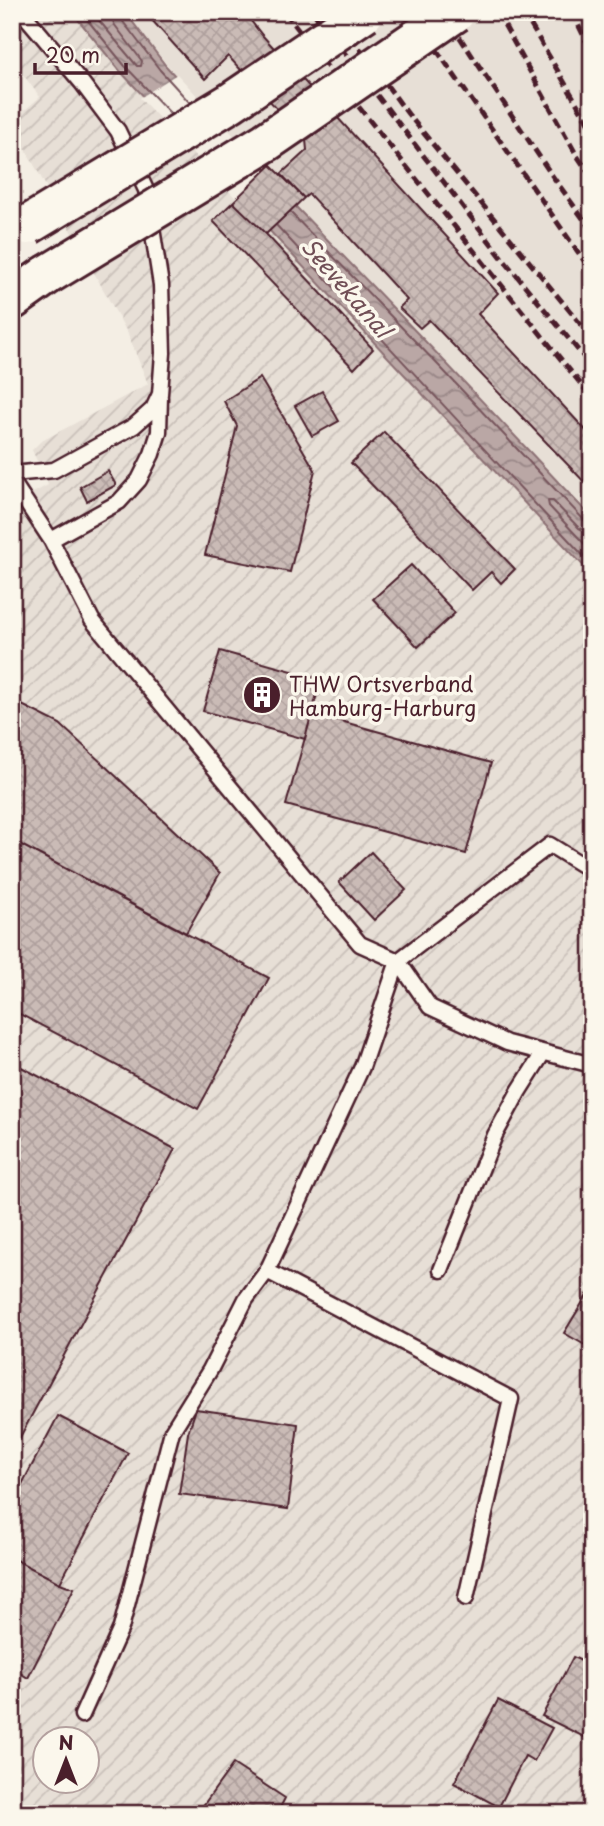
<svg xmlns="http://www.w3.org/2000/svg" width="604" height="1826" viewBox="0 0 604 1826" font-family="'Playpen Sans',sans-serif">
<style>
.built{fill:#e7dfd6}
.industrial{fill:url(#industrial-furrows);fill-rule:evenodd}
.water{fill:url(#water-waves);stroke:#8d7174;stroke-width:2}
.pier{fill:#f4eee4}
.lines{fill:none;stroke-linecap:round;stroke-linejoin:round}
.shore{stroke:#77555c;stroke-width:2}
.building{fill:url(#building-cross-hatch);stroke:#4a1f2b;stroke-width:2}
.lane-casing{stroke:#4a1f2b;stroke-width:19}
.highway-casing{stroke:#4a1f2b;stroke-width:44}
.lane{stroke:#fbf7ec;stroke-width:14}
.highway{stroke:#fbf7ec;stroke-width:38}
.rail{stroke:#4a1f2b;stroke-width:5;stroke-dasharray:10 5;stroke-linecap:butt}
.highway-bridge-casing{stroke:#4a1f2b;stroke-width:44;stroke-linecap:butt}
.highway-bridge{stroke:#fbf7ec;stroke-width:38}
.labels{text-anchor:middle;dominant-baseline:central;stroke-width:7;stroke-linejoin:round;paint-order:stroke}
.poi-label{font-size:21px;fill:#4a1f2b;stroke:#fbf7ec;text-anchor:start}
.water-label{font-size:23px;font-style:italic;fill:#714f56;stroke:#fbf7ec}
</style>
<defs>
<pattern id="industrial-furrows" width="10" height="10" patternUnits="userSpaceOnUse" patternTransform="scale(1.75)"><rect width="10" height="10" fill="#e7dfd6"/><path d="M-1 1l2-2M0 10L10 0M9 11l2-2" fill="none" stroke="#c8bfb8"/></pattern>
<pattern id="water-waves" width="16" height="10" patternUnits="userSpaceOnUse" patternTransform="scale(1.75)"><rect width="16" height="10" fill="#baa7a5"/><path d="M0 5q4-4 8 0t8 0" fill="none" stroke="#998787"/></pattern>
<pattern id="building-cross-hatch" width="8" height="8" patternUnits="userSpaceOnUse" patternTransform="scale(1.75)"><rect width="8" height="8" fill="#cabbb6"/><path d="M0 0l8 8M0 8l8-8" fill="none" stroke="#afa09d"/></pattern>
</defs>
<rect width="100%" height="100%" fill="#f4eee4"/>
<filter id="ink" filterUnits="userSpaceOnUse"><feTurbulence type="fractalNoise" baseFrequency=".0143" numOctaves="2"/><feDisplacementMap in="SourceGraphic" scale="14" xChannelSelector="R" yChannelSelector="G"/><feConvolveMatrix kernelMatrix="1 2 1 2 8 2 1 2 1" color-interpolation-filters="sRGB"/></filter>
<g filter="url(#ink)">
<path class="built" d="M123,12h469v503l-293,-294z"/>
<path class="industrial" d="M12,12h60l48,59 472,504v1239h-580v-1310l36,-19 -16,-35 8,-8 108,-58 -20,-50 -116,-209v-4l28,-24 -28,-37zM46,1738h42v42h-42z"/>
<path class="water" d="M72,12h53l41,54 132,143 149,155 145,154v57l-472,-504z"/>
<path class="pier" d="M177,74l106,115 -35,22 -108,-113z"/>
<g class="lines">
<path class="shore" d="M81,12l44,54 46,48
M92,12l45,54h4l1,-5 -28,-37 -3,-12
M120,12l1,7 39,51 30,33
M291,213l151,156 142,151 8,3
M277,226l315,339
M592,531h-7l-6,-3 -26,-27h-5l1,5 43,46"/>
</g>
<path class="building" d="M156,12h88l18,23 236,258 -20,21 114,123v53l-163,-170 -9,8 -21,-20 8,-8 -98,-106 -5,4 -23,-24 26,-24 -1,-10 -78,-84 -23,23 -55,-61z
M271,165l33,33 -38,36 -33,-32z
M233,202l33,32 107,115 -19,20 -141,-148z
M260,378l55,92 -25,102 -85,-17 32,-129 -13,-25z
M322,391l17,30 -27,15 -17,-30z
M384,432l131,137 -14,14 -10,-11 -19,18 -121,-127z
M108,471l8,14 -29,16 -7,-14z
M411,565l44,48 -37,34 -45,-48z
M220,651l101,28 -16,60 -102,-28z
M12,700l48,24 160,149 -34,60 -174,-93z
M312,713l179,50 -25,91 -180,-49z
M12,840l257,138 -71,131 -186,-99z
M371,852l35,38 -32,30 -35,-38z
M12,1062l163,87 -163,303z
M592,1287v62l-28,-16z
M196,1409l102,15 -10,85 -109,-15 9,-61z
M58,1416l70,37 -68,130 -48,-25v-55z
M12,1558l48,25 14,5 -46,90 -11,-7 -5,10z
M573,1657l19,9v75l-50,-25z
M498,1700l54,28 -18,33 -9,-5 -26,51 -45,-24z
M233,1764l52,34 -8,16h-80z"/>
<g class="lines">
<defs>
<path id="lane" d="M12,474l42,-4 80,-44 19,-17 7,-15 3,-41 -2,-68 -15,-95 -28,-59 -36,-48 -60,-71
M12,481l39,59 41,80 268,324 38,17 152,-116 42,26
M51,540l68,-38 20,-22 13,-26 7,-22 1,-35
M398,961l-36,106 -95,204 244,128 -45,199
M398,961l32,46 77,36 85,22
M441,1270l54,-135 24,-44 24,-38
M82,1715l39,-87 51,-197 38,-61 36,-71 21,-28"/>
<path id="highway" d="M12,300l35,-25"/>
</defs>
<use href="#lane" class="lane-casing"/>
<use href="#highway" class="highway-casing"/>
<use href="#lane" class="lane"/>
<use href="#highway" class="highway"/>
<path class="rail" d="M285,12l53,69 254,317
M313,12l190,247 89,108
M333,12l75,102 184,224
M410,12l182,260
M443,12l108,162 41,57
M497,12l79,142 16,24
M523,12l69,117
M572,12l20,41"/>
<defs>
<path id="highway-bridge" d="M28,225l202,-122 135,-91
M47,275l219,-133 190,-130"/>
</defs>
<use href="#highway-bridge" class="highway-bridge-casing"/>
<use href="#highway-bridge" class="highway-bridge"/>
</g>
</g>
<defs>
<symbol id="building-disc" viewBox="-11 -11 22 22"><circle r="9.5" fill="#4a1f2b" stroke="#fbf7ec"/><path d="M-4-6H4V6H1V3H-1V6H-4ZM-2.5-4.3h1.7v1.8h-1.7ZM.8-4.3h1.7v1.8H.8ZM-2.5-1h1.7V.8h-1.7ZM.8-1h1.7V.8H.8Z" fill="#fff"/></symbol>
</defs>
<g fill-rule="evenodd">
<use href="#building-disc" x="240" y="673" width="44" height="44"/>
</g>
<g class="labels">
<g class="poi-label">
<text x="289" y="683">THW Ortsverband<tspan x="289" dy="24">Hamburg-Harburg</tspan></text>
</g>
<g class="water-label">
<text transform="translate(347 287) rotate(49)">Seevekanal</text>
</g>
</g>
<rect width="604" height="1826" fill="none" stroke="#fbf7ec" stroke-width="42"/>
<rect x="21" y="21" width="562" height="1784" fill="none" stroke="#4a1f2b" stroke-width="2.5" filter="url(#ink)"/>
<g transform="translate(66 1760)"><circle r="33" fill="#fbf7ec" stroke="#b4a19f" stroke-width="2"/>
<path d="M0-5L12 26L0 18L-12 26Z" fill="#4a1f2b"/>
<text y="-10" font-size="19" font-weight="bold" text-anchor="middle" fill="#4a1f2b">N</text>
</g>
<path d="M35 63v10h91v-10" fill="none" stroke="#4a1f2b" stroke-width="3.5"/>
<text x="46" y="63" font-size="21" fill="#4a1f2b" stroke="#fbf7ec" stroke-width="5" paint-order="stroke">20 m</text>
</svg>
